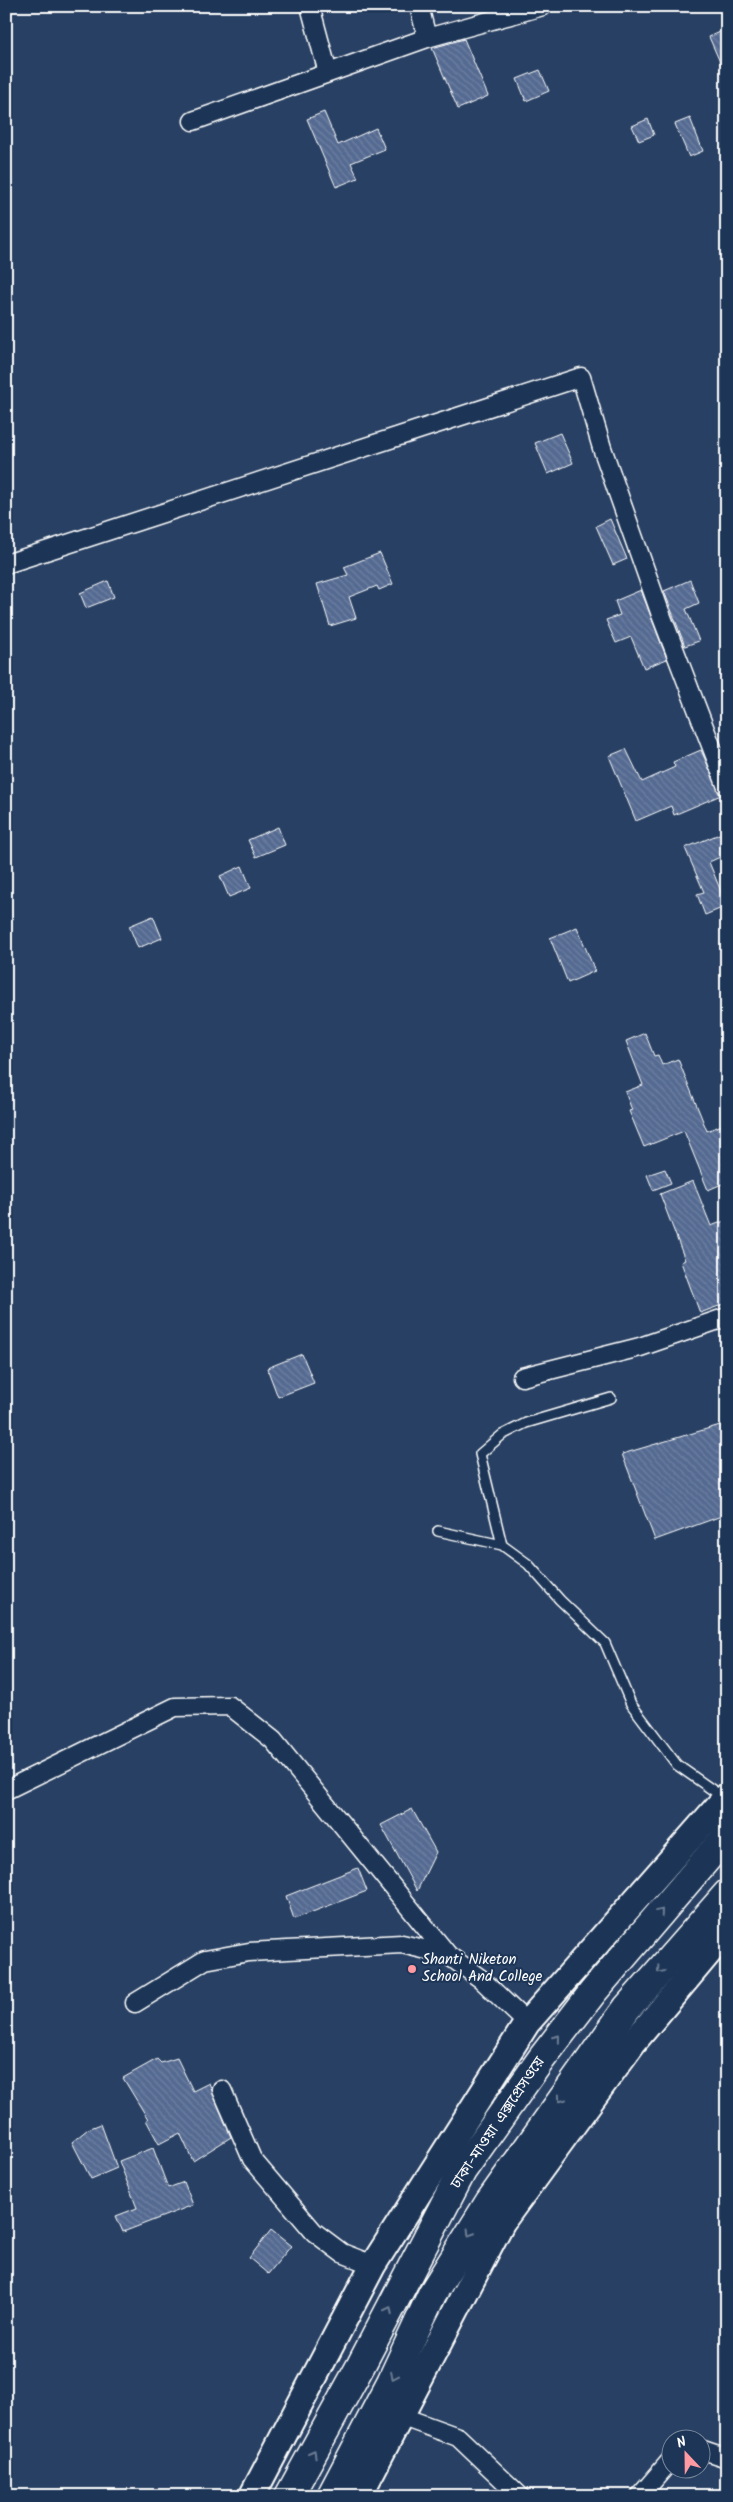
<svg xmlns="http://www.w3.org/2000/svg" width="733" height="2502" viewBox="0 0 733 2502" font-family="Kalam,'Noto Sans Bengali',sans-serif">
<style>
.building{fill:url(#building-back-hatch);stroke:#fff}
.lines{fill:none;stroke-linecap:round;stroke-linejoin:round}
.lane-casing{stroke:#fff;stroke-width:12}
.street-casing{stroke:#fff;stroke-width:21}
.secondary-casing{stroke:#fff;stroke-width:29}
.highway-casing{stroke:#fff;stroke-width:31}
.lane{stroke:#1d3557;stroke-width:9}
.street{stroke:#1d3557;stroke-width:18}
.secondary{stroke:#1d3557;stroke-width:25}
.highway{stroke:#1d3557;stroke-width:28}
.oneway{stroke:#6c7c92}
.poi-dot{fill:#ff9aa2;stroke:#1d3557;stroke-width:2}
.labels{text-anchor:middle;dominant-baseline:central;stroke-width:4;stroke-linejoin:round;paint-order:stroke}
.poi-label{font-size:15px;fill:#fff;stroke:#1d3557;text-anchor:start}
.street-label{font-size:15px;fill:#fff;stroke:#1d3557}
</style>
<defs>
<pattern id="building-back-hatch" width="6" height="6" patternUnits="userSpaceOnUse" patternTransform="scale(1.25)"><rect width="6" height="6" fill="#556a91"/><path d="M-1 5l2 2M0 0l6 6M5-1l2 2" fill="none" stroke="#6e80a2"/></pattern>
</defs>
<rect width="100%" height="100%" fill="#284063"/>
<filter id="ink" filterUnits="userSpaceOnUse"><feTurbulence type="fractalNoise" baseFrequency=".02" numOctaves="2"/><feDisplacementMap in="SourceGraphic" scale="10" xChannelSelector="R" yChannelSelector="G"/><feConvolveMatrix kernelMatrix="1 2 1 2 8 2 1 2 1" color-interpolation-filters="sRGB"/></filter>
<g filter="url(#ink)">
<path class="building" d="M727,29v49l-18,-41z
M464,39l24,57 -30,13 -26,-61z
M540,70l9,21 -23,10 -9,-22z
M324,112l14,33 38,-17 9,21 -34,14 7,15 -22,9 -29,-68z
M690,118l13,33 -14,6 -14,-33z
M648,119l6,16 -15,6 -7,-15z
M560,433l13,30 -25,11 -13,-31z
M610,519l17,40 -14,6 -17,-39z
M380,553l13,31 -14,6 -2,-4 -28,11 7,21 -26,8 -13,-42 31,-9 -4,-8z
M690,580l9,23 -13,6 13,32 -14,5 -21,-55z
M108,581l6,16 -28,11 -6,-15z
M641,590l26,69 -23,9 -13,-31 -15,6 -10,-23 14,-5 -5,-14z
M626,749l16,33 33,-15 -2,-5 28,-12 20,45 -47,20 -3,-9 -35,15 -27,-65z
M278,827l7,18 -29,12 -8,-17z
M727,831v23l-18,8 18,44 -22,9 -8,-21 7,-2 -19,-44z
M242,866l9,22 -22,9 -9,-21z
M153,916l9,22 -24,10 -9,-22z
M577,927l18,44 -27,12 -18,-45z
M645,1033l9,23 4,-1 4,10 16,-6 29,72 20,-8v59l-5,2 -14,6 -24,-59 -40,16 -15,-36 3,-1 -7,-18 18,-7 -17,-44z
M665,1169l6,14 -18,7 -6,-15z
M693,1181l18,45 16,-6v83l-27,10 -19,-51 4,-2 -25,-66z
M302,1354l12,29 -36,14 -11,-29z
M727,1423v91l-72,26 -33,-86z
M412,1809l24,43 -19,39 -36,-66z
M358,1868l9,23 -73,28 -8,-23z
M177,2058l16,33 16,-8 22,54 -38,24 -13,-28 -21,11 -13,-24 2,-1 -25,-41 34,-19 4,4z
M101,2124l16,44 -26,11 -19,-37 16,-13z
M153,2148l15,40 16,-6 9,23 -70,27 -7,-16 21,-8 -18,-47z
M271,2230l20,16 -23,28 -19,-16z"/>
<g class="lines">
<defs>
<path id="lane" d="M438,1531l64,14 26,19 32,36 45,43 26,61 46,61 47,33
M502,1545l-22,-91 22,-19 24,-12 85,-25"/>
<path id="street" d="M310,6l18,67
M419,6l8,32
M193,121l234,-83 116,-32
M6,564l575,-187 21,71 58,164 67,175
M522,1377l118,-30 87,-30
M6,1790l169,-83 55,-1 43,34 175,215
M135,2003l70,-43 44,-8 153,-8 46,11 33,24 46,44
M222,2090l30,69 62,73 28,21 31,12
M400,2416l58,21 62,59
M700,2449l27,9
M640,2496l30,-35"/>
<path id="secondary" d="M252,2496l121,-231 154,-242 200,-227
M359,2496l143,-274 131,-179 94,-112"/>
<path id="highway" d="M289,2496l72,-131 101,-194 80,-113 51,-66 134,-157
M331,2496l60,-114 41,-88 58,-93 137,-193 100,-114"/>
</defs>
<use href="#lane" class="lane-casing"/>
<use href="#street" class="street-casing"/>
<use href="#secondary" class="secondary-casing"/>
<use href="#highway" class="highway-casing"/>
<use href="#lane" class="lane"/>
<use href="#street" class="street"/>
<use href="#secondary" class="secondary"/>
<use href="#highway" class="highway"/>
</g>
<defs><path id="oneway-chevron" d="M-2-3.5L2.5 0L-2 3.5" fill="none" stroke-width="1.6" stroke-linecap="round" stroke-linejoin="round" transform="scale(1.25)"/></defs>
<g class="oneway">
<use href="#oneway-chevron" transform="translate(660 1912) rotate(-50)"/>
<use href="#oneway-chevron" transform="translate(660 1970) rotate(131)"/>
<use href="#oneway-chevron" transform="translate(557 2038) rotate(-52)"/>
<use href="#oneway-chevron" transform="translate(561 2099) rotate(125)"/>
<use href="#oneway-chevron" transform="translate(470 2233) rotate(122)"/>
<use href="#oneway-chevron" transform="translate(389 2310) rotate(-63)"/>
<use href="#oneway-chevron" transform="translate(394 2376) rotate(115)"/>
<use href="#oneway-chevron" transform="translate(313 2453) rotate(-61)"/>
</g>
</g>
<circle class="poi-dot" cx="412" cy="1969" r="5"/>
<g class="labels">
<g class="poi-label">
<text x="422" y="1960">Shanti Niketon<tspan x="422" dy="17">School And College</tspan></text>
</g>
<g class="street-label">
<text transform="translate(498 2123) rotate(-56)">ঢাকা-মাওয়া এক্সপ্রেসওয়ে</text>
</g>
</g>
<rect width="733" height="2502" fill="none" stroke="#1d3557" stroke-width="25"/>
<rect x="12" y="12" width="708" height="2477" fill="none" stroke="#fff" stroke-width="2" filter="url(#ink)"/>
<g transform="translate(686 2454) rotate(338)"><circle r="24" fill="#1d3557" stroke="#77869a"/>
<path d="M0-4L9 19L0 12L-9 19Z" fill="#ff9aa2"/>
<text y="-8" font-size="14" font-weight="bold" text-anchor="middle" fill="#ffffff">N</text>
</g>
</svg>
